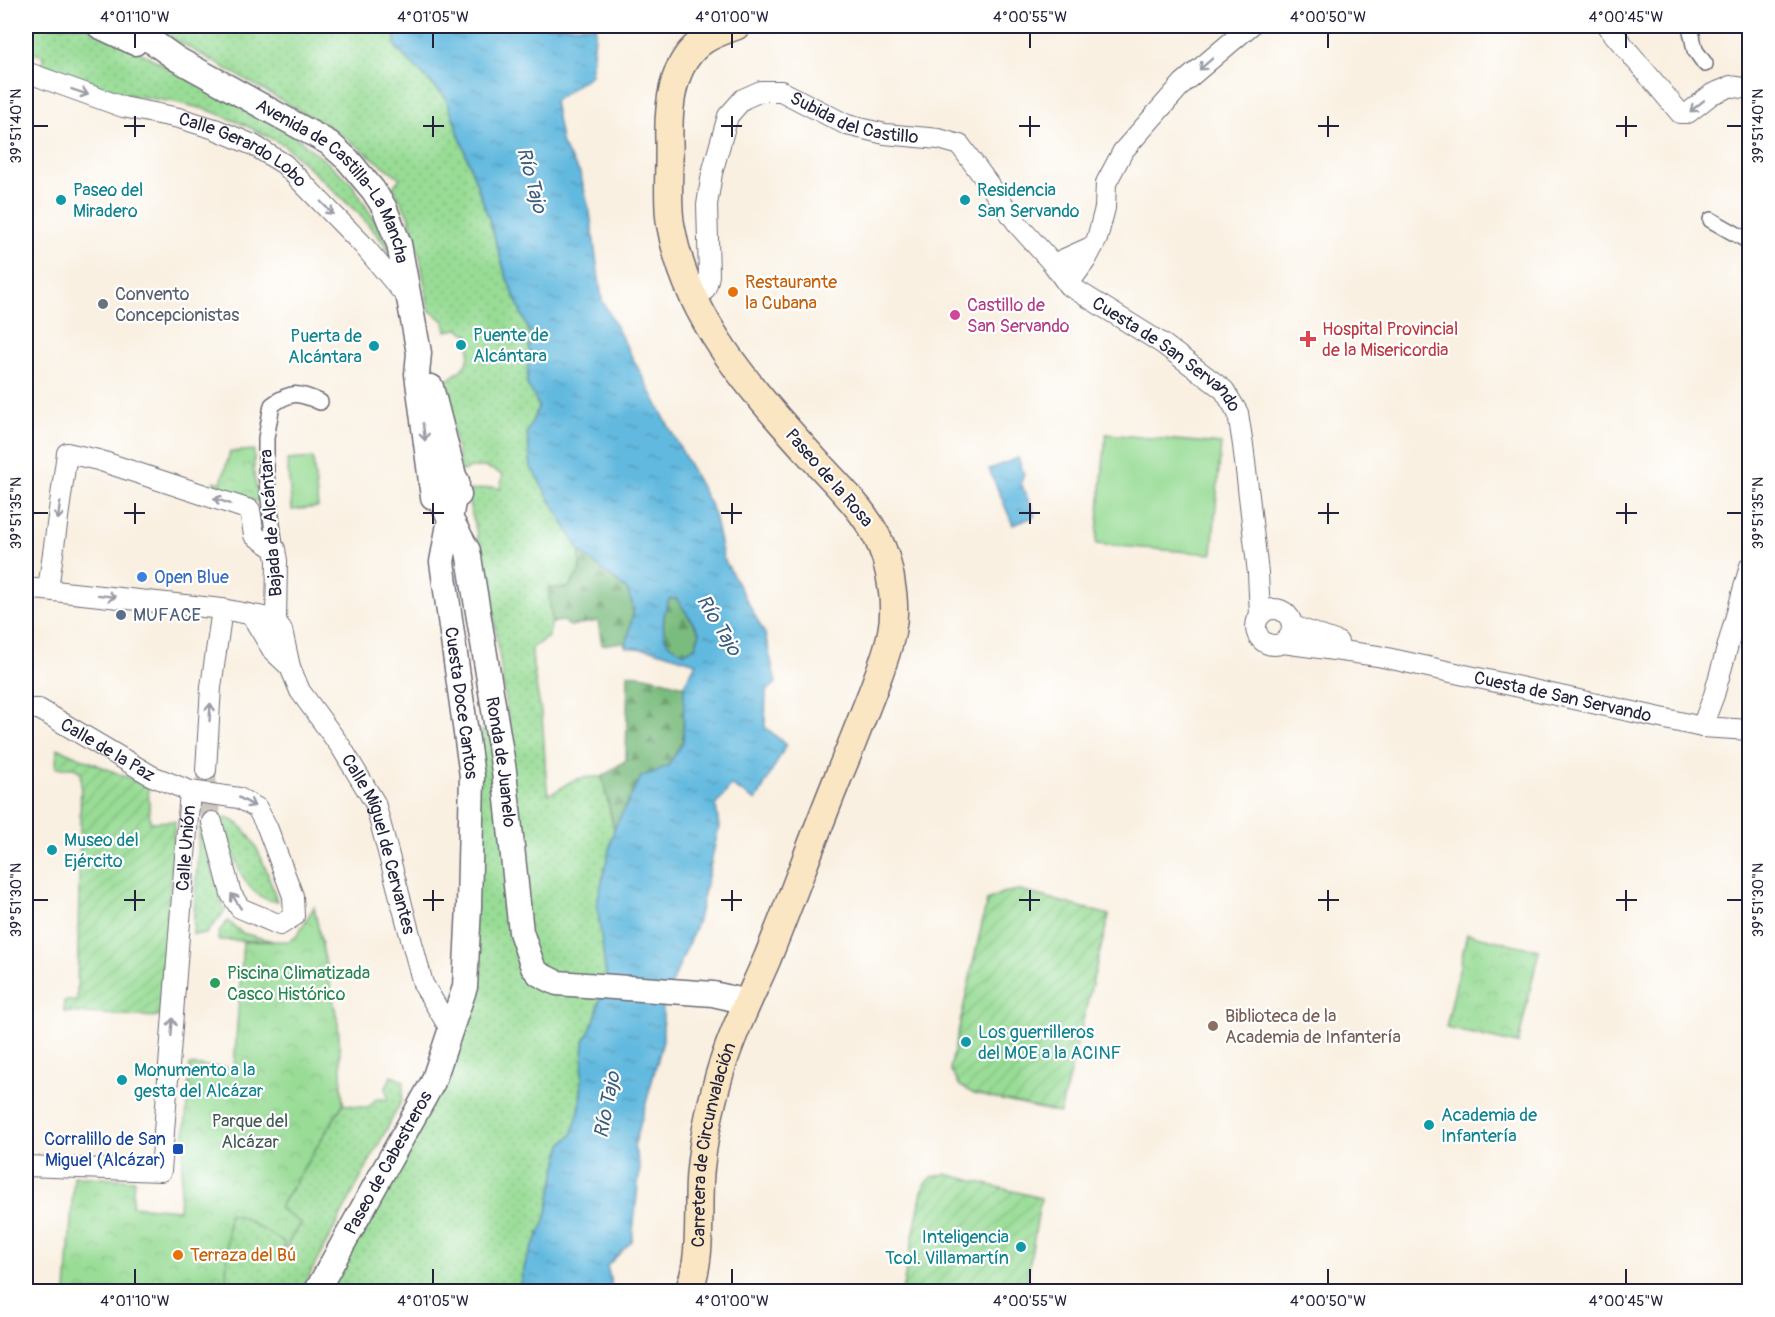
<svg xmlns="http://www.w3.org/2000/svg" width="1775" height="1317" viewBox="0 0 1775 1317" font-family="Pangolin,sans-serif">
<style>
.grass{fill:url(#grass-dots);stroke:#5d7f68;stroke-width:1.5}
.forest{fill:url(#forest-firs);stroke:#4e6f5c;stroke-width:1.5}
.park{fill:url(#park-crowns);stroke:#5d7f68;stroke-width:1.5}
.garden{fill:url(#garden-furrows);stroke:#5d7f68;stroke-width:1.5}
.pitch{fill:#98dc95;stroke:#5d7f68;stroke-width:1.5}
.water{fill:url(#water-ripples);stroke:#426e8d;stroke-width:1.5;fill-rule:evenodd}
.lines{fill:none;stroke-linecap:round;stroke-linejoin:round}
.minor-tunnel{stroke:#cec7c0;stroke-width:20;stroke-dasharray:20 10;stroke-linecap:butt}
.pedestrian-casing{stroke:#6d6a75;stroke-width:18}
.minor-casing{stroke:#6d6a75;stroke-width:22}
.tertiary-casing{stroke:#6d6a75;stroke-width:27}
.secondary-casing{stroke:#6d6a75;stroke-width:30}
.pedestrian{stroke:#fff;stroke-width:15}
.minor{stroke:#fff;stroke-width:20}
.tertiary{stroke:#fff;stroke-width:24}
.secondary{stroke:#fbe6c4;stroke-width:27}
.oneway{stroke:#9c9ca7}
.ticks{fill:none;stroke:#22223b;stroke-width:2}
.culture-dot{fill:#0f9aa8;stroke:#fff;stroke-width:2}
.food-dot{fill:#e8710a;stroke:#fff;stroke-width:2}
.worship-dot{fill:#6b7280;stroke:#fff;stroke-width:2}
.hotel-dot{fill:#d1479c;stroke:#fff;stroke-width:2}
.health-dot{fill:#e0444e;stroke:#fff;stroke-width:2}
.shop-dot{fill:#3f7fe0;stroke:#fff;stroke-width:2}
.service-dot{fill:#5c6f8a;stroke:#fff;stroke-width:2}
.leisure-dot{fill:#2e9e5b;stroke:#fff;stroke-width:2}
.education-dot{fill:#8d6e63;stroke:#fff;stroke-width:2}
.transit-dot{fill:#1a4fb4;stroke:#fff;stroke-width:2}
.labels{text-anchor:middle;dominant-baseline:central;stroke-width:4.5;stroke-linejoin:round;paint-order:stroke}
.street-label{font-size:18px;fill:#22223b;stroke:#fff}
.culture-label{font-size:18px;fill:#0d838f;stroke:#fff;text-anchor:start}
.food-label{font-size:18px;fill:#c56008;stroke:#fff;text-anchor:start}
.worship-label{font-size:18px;fill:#5b616d;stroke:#fff;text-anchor:start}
.hotel-label{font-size:18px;fill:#b23c85;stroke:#fff;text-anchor:start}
.health-label{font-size:18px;fill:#be3a42;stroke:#fff;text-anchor:start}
.shop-label{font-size:18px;fill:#366cbe;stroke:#fff;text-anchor:start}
.service-label{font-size:18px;fill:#4e5e75;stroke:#fff;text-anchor:start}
.leisure-label{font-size:18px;fill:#27864d;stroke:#fff;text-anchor:start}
.education-label{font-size:18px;fill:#785e54;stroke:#fff;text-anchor:start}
.park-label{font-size:18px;fill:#455a56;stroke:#fff}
.transit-label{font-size:18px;fill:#164399;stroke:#fff;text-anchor:end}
.water-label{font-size:20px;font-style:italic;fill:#3c5e7d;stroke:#fff}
.neatline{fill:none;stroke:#22223b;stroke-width:2}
.ticks-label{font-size:15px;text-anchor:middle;fill:#22223b}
</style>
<defs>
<pattern id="grass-dots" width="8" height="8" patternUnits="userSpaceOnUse" patternTransform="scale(1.5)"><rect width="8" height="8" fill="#98dc95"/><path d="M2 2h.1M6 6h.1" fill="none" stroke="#83bc81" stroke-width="1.8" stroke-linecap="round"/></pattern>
<pattern id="forest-firs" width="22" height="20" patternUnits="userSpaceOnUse" patternTransform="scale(1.5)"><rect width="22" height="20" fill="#7abc7e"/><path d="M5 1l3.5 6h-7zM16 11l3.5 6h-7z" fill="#649868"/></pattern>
<pattern id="park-crowns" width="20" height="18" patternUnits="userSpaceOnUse" patternTransform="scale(1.5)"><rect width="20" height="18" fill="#98dc95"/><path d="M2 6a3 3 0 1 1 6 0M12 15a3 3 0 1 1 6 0" fill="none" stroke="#83bc81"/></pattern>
<pattern id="garden-furrows" width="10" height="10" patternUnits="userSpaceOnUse" patternTransform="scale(1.5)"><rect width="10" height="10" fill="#98dc95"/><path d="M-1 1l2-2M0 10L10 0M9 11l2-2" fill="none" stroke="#83bc81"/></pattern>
<pattern id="water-ripples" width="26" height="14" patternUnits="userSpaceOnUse" patternTransform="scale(1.5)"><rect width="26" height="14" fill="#62b9df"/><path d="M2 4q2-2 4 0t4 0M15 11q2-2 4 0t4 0" fill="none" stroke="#5096b6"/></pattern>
</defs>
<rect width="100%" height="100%" fill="#fff"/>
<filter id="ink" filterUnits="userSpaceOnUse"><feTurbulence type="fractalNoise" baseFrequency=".0167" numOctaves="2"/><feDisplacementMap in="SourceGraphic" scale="12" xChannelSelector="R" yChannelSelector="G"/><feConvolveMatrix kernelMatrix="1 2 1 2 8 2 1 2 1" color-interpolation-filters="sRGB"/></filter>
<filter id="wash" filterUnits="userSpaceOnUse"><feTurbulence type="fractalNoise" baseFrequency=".008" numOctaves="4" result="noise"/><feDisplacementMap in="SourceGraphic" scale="24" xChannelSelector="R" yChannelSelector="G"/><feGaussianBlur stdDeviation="1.35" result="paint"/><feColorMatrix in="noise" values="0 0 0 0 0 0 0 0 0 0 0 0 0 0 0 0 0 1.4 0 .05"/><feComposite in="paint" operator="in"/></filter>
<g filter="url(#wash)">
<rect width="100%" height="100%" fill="#f9f0e1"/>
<path class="grass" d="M26,26h65l200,107 60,49 36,59 4,17 -8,-16 -24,-28 -75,-69 -39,-20 -37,-15 -33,-8 -58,-9 -74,-29v-8l-17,-5z
M151,26h242l3,22 50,50 44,124 16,54 24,58 -3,50 12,22 -12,27 4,34 49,84v20l-12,17h-20l4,35 -4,14 -16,11c0,24 6,46 10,70 3,25 2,50 6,76 12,-3 12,-6 20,-11 11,-6 22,-6 34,-6l12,52 -17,74 9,72 -12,47 -10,20 -4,65 -8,28 -10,9 -17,77 -19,40 -8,30h-191l130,-245 19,-314 33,-7 -20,-144 -23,-90 28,-4 6,2 3,-14c-18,-10 -23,-10 -42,-4l-17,-89c23,-15 29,-20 24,-48l-10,-5 -12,2 -2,-10 -15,-11 -9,-53 -11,-40 -16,-30 7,-9 -64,-47z
M224,818c29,2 45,60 53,83 -36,0 -47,-56 -53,-83z
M204,824l3,27 18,60 -19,23h-13l6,-105z
M228,921l14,12 31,8 -55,-1c0,-9 4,-13 10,-19z
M391,1076l13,5 -2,19 -101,191 -79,1 4,-7 2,-71 14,3 46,25 13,-18 -22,-16 64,-104 25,4 9,-10 11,2 -2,-12z"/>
<path class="forest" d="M580,551l47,39 7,19 -8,38 -3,-5 -21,3 -4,-24 -28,5 -7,-5 -11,2 -4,-35h20l12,-17z
M669,599h8l23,34 -5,14 -10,7c-5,-4 -13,-7 -17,-11 -8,-10 -4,-33 1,-44z
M628,674l18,2 38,10 -1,56 -15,24 -27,11 -27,52 -12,-52 24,-17z"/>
<path class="park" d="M254,450v25l5,27 -46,-15 1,-6 7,2 9,-31z
M314,907l24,116 5,81 -64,104 18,13 4,1 -13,21v4h-4v-5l-42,-25 -14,-3 -2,71 -4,6 -156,1 8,-116 60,4 -2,26 47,4 11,-145 44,3 9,-126 46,-1 7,-4z
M1467,934l72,16 -21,94 -72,-16z"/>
<path class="garden" d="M57,748l91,38 2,36 25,-1 -16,196 -95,-5v-11h13l4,-229 -7,-4h-18z
M1019,890l90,25 -49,198 -86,-19 -14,-8 -10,-17 37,-169 15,-7z
M946,1174l95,24 -16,93h-123l21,-104 9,-10z"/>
<path class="pitch" d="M1106,434l115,10 -9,110 -116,-10z
M313,458l5,49 -26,3 -5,-50z"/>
<path class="water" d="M393,26h203l-5,49 -37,26 8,44 18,28 10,40 12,87 111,210 10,47 42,77 11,49 -10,9 -1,35 21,18 -30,56 -25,-16 -15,21 3,21 -21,93 -35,85v36l-29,106 6,20 -8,74 -25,25 6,25h-95l8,-30 19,-40 17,-77 10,-9 8,-28 4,-65 10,-20 12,-47 -9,-72 17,-74 27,-52 27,-11 15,-24 1,-56 12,-23 -42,-13 -28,-3 8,-38 -7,-19 -47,-39 -49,-84 -4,-34 12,-27 -12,-22 3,-50 -24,-58 -16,-54 -44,-124 -50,-50zM669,599h8l23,34 -5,14 -10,6c-5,-3 -13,-6 -17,-10 -8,-10 -4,-33 1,-44z
M1018,458l6,16 -3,9 14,33 -22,9 -24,-56z"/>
</g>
<g filter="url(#ink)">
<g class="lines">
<path class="minor-tunnel" d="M206,770l1,28 5,24"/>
<defs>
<path id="pedestrian" d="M1690,26l5,24 10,14
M1711,220l39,22
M275,549l-9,-75v-36l6,-33c19,-14 26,-13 48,-3"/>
<g id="minor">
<path d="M1607,26l73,87h8l24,-19 15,-6 3,-2 20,3"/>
<path id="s1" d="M26,72l97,35 56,11 36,11 38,16 31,19 79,81 47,56"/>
<path d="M1053,264l40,-18"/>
<path d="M1068,285l18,-25 11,-21 8,-31 1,-25 17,-32 60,-68 67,-57"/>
<path id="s2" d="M694,299c11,-6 13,-12 15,-24l-2,-70 5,-32 16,-57 15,-17 18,-8h20l66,34 38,9 54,5 21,6 60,82 33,37 15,21 95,59 61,46 14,23 5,32 15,128 2,43"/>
<path id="s3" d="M26,588l196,21 42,8 12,4 6,9 8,37 10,24 41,56 34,56 48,181 27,45"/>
<path d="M48,589l19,-136 31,7 152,50 4,25 21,14 2,12 -1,60"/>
<circle cx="1274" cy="627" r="18"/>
<path d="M252,616l21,35 17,16"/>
<path d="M1293,626l45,16"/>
<path id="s4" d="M1283,643l95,13 324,71 48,3"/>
<path id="s5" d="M26,709h13l113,67 38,15 49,7 18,10 10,19 26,69 1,20 -14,9 -40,-17 -9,-14 -19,-72"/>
<path d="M1702,727l12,-32 36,-129"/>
<path d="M206,770l5,-83 11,-78"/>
<path id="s6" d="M26,1166l135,5 29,-380"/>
</g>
<g id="tertiary">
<path d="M99,26l36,17"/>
<path id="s7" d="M121,26l32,16 24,17 152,84 19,17 25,30 11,17 15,37 20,109 -2,21 16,123"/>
<path d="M431,387l28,108"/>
<path id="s8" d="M431,483l37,68 36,220 17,161 12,35 6,7 18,9 156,11 35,8"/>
<path id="s9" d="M316,1292l117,-210 32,-95 4,-81 3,-130 -30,-214 15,-81"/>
</g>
<g id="secondary">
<path id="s10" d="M688,1292c15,-31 9,-84 12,-119 3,-33 10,-65 19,-97 12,-41 31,-78 48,-117 25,-61 47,-123 72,-184 12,-28 23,-57 34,-85 7,-20 16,-40 19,-61 4,-21 0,-49 -6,-70 -12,-41 -45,-70 -73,-101 -61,-68 -126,-138 -142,-231 -5,-23 -1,-60 -2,-85 -1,-35 2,-80 35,-102 9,-6 21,-10 32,-14"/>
</g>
</defs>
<use href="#pedestrian" class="pedestrian-casing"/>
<use href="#minor" class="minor-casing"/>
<use href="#tertiary" class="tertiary-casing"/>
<use href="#secondary" class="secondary-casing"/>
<use href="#pedestrian" class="pedestrian"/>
<use href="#minor" class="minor"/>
<use href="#tertiary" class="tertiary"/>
<use href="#secondary" class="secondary"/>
</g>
<defs><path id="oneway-shaft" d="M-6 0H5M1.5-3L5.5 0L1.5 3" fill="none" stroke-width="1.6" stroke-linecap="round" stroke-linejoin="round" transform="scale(1.5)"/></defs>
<g class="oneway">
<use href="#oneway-shaft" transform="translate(1206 64) rotate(139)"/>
<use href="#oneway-shaft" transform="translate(80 92) rotate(19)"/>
<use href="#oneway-shaft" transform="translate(1697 106) rotate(141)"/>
<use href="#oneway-shaft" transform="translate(327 208) rotate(46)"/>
<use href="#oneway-shaft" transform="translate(424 432) rotate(83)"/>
<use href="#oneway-shaft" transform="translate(222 501) rotate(-161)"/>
<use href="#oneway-shaft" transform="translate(59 511) rotate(98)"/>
<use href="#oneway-shaft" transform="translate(107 596) rotate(7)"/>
<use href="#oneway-shaft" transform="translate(210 712) rotate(-87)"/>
<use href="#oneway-shaft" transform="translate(247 802) rotate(29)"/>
<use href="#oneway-shaft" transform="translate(236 901) rotate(-123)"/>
<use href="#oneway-shaft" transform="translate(172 1027) rotate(-86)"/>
</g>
</g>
<path class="ticks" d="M135,33v15M433,33v15M732,33v15M1030,33v15M1328,33v15M1626,33v15M135,116v21M433,116v21M732,116v21M1030,116v21M1328,116v21M1626,116v21M33,126h15M124,126h21M423,126h21M721,126h21M1019,126h21M1318,126h21M1616,126h21M1727,126h15M135,503v21M433,503v21M732,503v21M1030,503v21M1328,503v21M1626,503v21M33,513h15M124,513h21M423,513h21M721,513h21M1019,513h21M1318,513h21M1616,513h21M1727,513h15M135,890v21M433,890v21M732,890v21M1030,890v21M1328,890v21M1626,890v21M33,900h15M124,900h21M423,900h21M721,900h21M1019,900h21M1318,900h21M1616,900h21M1727,900h15M135,1269v15M433,1269v15M732,1269v15M1030,1269v15M1328,1269v15M1626,1269v15"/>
<g class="culture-dot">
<circle cx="61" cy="200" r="6"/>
<circle cx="965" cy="200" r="6"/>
<circle cx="461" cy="345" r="6"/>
<circle cx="374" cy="346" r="6"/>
<circle cx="52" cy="850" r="6"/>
<circle cx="966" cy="1042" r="6"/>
<circle cx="122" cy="1080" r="6"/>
<circle cx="1429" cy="1125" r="6"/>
<circle cx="1021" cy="1247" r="6"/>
</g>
<g class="food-dot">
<circle cx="733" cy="292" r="6"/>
<circle cx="178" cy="1255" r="6"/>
</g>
<circle class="worship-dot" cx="103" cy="304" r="6"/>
<circle class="hotel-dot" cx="955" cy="315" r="6"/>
<path class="health-dot" d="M1305 330h6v6h6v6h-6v6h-6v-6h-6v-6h6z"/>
<circle class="shop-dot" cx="142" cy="577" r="6"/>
<circle class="service-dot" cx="121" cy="615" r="6"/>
<circle class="leisure-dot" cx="215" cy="983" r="6"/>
<circle class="education-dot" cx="1213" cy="1026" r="6"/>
<rect class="transit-dot" x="172" y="1143" width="12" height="12" rx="3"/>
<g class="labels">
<g class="street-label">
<text stroke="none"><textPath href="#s2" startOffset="333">Subida del Castillo</textPath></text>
<text stroke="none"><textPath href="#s1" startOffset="232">Calle Gerardo Lobo</textPath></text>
<text stroke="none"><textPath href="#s7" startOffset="270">Avenida de Castilla-La Mancha</textPath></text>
<text stroke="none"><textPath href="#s2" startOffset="741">Cuesta de San Servando</textPath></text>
<text transform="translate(829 478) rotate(49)">Paseo de la Rosa</text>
<text transform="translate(271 523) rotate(-94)">Bajada de Alcántara</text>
<text stroke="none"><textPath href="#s4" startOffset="285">Cuesta de San Servando</textPath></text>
<text transform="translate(461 703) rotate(82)">Cuesta Doce Cantos</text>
<text stroke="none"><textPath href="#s5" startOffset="93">Calle de la Paz</textPath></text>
<text stroke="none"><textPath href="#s8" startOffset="291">Ronda de Juanelo</textPath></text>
<text stroke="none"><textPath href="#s3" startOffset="502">Calle Miguel de Cervantes</textPath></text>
<text stroke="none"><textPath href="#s6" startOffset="459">Calle Unión</textPath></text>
<text stroke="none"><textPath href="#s10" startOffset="150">Carretera de Circunvalación</textPath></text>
<text stroke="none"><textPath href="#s9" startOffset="148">Paseo de Cabestreros</textPath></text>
</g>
<g class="culture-label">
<text x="73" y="190">Paseo del<tspan x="73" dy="21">Miradero</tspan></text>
<text x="977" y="190">Residencia<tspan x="977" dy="21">San Servando</tspan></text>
<text x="473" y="335">Puente de<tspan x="473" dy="21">Alcántara</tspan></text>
<text x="362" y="336" text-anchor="end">Puerta de<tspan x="362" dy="21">Alcántara</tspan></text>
<text x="64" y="840">Museo del<tspan x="64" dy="21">Ejército</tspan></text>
<text x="978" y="1032">Los guerrilleros<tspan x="978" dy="21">del MOE a la ACINF</tspan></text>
<text x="134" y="1070">Monumento a la<tspan x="134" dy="21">gesta del Alcázar</tspan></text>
<text x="1441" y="1115">Academia de<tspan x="1441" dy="21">Infantería</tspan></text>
<text x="1009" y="1237" text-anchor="end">Inteligencia<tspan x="1009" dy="21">Tcol. Villamartín</tspan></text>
</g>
<g class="food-label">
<text x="745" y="282">Restaurante<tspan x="745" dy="21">la Cubana</tspan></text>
<text x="190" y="1255">Terraza del Bú</text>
</g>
<g class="worship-label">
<text x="115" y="294">Convento<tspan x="115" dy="21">Concepcionistas</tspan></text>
</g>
<g class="hotel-label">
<text x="967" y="305">Castillo de<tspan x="967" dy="21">San Servando</tspan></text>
</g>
<g class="health-label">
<text x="1322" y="329">Hospital Provincial<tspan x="1322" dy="21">de la Misericordia</tspan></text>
</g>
<g class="shop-label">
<text x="154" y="577">Open Blue</text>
</g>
<g class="service-label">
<text x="133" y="615">MUFACE</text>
</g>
<g class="leisure-label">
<text x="227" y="973">Piscina Climatizada<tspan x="227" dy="21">Casco Histórico</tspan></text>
</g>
<g class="education-label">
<text x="1225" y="1016">Biblioteca de la<tspan x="1225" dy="21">Academia de Infantería</tspan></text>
</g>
<g class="park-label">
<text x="250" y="1121">Parque del<tspan x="250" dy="21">Alcázar</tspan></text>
</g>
<g class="transit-label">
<text x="166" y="1139">Corralillo de San<tspan x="166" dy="21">Miguel (Alcázar)</tspan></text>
</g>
<g class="water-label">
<text transform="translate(532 180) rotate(75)">Río Tajo</text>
<text transform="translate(719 625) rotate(59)">Río Tajo</text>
<text transform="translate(607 1105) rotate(-79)">Río Tajo</text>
</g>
</g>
<rect width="1775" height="1317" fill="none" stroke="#fff" stroke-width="66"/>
<rect x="33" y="33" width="1709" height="1251" class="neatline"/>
<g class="ticks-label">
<text x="135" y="22">4°01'10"W</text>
<text x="433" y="22">4°01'05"W</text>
<text x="732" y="22">4°01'00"W</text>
<text x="1030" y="22">4°00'55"W</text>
<text x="1328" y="22">4°00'50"W</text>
<text x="1626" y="22">4°00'45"W</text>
<text transform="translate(16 126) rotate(-90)" y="5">39°51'40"N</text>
<text transform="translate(1758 126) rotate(-90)" y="5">39°51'40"N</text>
<text transform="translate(16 513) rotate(-90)" y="5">39°51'35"N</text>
<text transform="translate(1758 513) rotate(-90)" y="5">39°51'35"N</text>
<text transform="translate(16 900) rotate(-90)" y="5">39°51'30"N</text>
<text transform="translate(1758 900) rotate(-90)" y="5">39°51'30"N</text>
<text x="135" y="1306">4°01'10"W</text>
<text x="433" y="1306">4°01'05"W</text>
<text x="732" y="1306">4°01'00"W</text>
<text x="1030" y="1306">4°00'55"W</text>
<text x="1328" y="1306">4°00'50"W</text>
<text x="1626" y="1306">4°00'45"W</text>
</g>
</svg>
